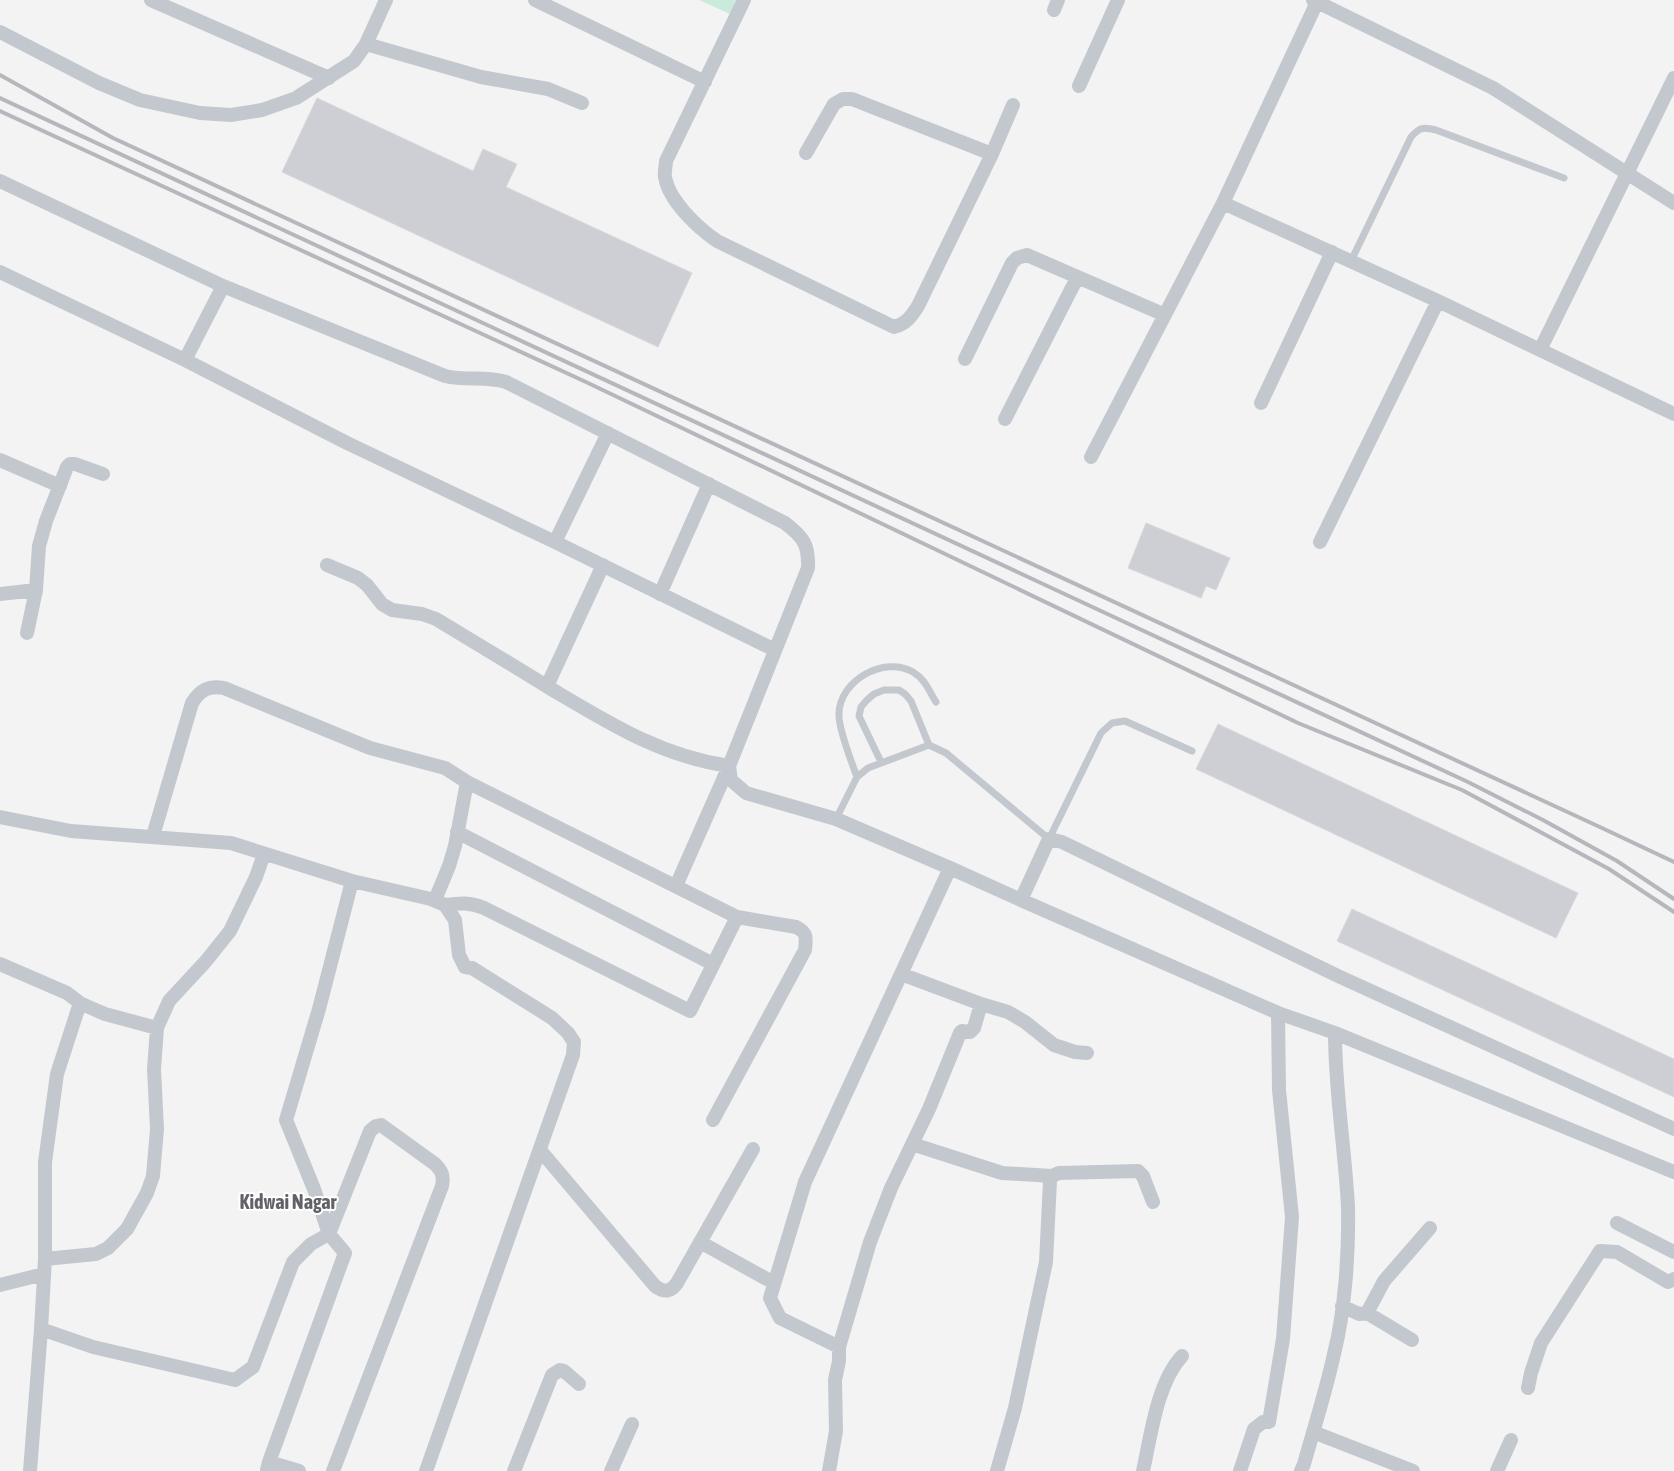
<svg xmlns="http://www.w3.org/2000/svg" width="1674" height="1471" viewBox="0 0 1674 1471" font-family="'Asap Condensed',sans-serif">
<style>
.green{fill:#c8ebdb}
.building{fill:#cdcfd4;stroke:#d8d8dd}
.lines{fill:none;stroke-linecap:round;stroke-linejoin:round}
.service{stroke:#c3c8cf;stroke-width:7}
.minor{stroke:#c3c8cf;stroke-width:14}
.rail{stroke:#b6b7bc;stroke-width:4}
.labels{text-anchor:middle;dominant-baseline:central;stroke-width:4;stroke-linejoin:round;paint-order:stroke}
.district-label{font-size:20px;font-weight:bold;fill:#606267;stroke:#fff}
</style>
<rect width="100%" height="100%" fill="#f4f3f3"/>
<path class="green" d="M699,0h37l-6,14z"/>
<path class="building" d="M317,98l156,73 10,-22 34,15 -11,23 186,86 -34,74 -376,-175z
M1146,523l84,35 -14,32 -10,-4 -5,12 -73,-30z
M1218,724l360,169 -22,45 -360,-169z
M1352,909l322,150v38l-337,-156z"/>
<g class="lines">
<path class="service" d="M1351,261l60,-124c9,-10 12,-10 25,-7l128,48
M881,762l-22,-46 2,-9 6,-7 7,-6 10,-4h15l6,4 6,7 18,44
M857,777c-5,-14 -19,-49 -18,-63 0,-33 45,-59 74,-42 12,7 16,19 23,30
M836,819l21,-42 11,-9 61,-23 17,8 103,86 52,-106 11,-10 13,-2 67,30"/>
<path class="minor" d="M151,0l178,78
M535,0l170,82
M744,0l-78,161c0,5 -2,11 -1,16 4,24 33,51 52,64l177,86c12,-3 17,-10 24,-21l74,-152 21,-49
M1313,0l180,88 181,115
M1054,10l4,-10
M0,32l99,51 41,17 60,13 31,2 31,-5 34,-12 58,-37 12,-17 20,-44
M366,44l115,33 67,12 34,14
M1079,86l39,-86
M806,153l28,-49 9,-5h9l140,55
M0,181l223,105 222,90c21,5 41,0 61,6l279,141c18,14 24,21 23,45l-79,198 2,14 15,13 90,26 114,49
M1223,203l215,98 236,113
M0,272l185,88 162,83 208,99 220,108
M1540,350l134,-272
M965,359l47,-96 5,-5 10,-3 138,60
M185,360l38,-74
M1261,403l71,-151
M1005,419l72,-141
M1091,457l132,-254 95,-203
M0,460l60,26
M555,542l53,-109
M1320,542l118,-241
M327,565l31,13 9,7 15,19 10,6 30,4 14,5c38,23 75,45 112,68 59,35 112,69 181,79l-53,120
M0,594l36,-4
M660,594l49,-110
M27,633l9,-43 3,-44 7,-25 21,-54 3,-3h5l28,10
M547,686l56,-121
M0,817l71,14 160,12 121,38 -33,128 -33,111 28,69 15,45 -18,10 -18,18 -40,105 -18,13 -142,-33 -52,-18 -11,142
M457,832l256,132
M153,836l39,-133c8,-13 17,-18 32,-15l146,60 75,20 22,14
M352,881l79,18 14,6 10,15 4,35 6,12 7,1 80,50 16,15 6,9 -1,13 -147,416
M435,900l14,-34 6,-20 12,-64 270,135 -47,94 -206,-103c-14,-6 -24,-5 -39,-3
M1021,900l257,113 57,20 339,139
M0,964l67,29 13,10 11,5 14,6 52,14
M901,974l80,30 27,8 17,10 29,23 21,7 12,1
M713,1120l92,-170c1,-12 3,-17 -9,-23l-59,-10
M912,1144l90,29 50,3
M540,1150l115,136c9,7 16,6 22,-3l76,-134
M1617,1223l57,29
M700,1242l74,41
M45,1259l51,-5 12,-6 19,-19 20,-36 6,-17 4,-47 -3,-60 3,-41 12,-27 37,-40 24,-30 26,-54 8,-23
M0,1285l44,-11
M1342,1306l17,8 8,-1 17,-32 46,-53
M1367,1313l45,27
M41,1329l4,-70v-97l12,-88 23,-71
M839,1347l-59,-29 -10,-20 35,-116 145,-314 71,32 28,-61 13,3 276,134 336,153
M1528,1388l3,-15 10,-30 59,-92 17,1 51,30 6,-3
M1313,1432l100,39
M269,1462l76,-209 -16,-19 41,-103 6,-5 5,-1 54,39c7,7 9,12 7,22l-109,285
M267,1470l2,-8 30,9
M514,1471l38,-96 8,-5 4,1 15,13
M611,1471l21,-47
M829,1471l7,-40 -1,-51 4,-19v-14l31,-105 21,-54 38,-79 31,-76 2,-2 8,1 4,-4 7,-24
M997,1471l18,-63 31,-146 4,-81 2,-5 7,-3 79,-2 5,5 10,26
M1143,1471c8,-36 14,-88 39,-115
M1240,1471l14,-42 9,-7h6l14,-83 9,-122 -13,-127 -1,-77
M1301,1471l3,-7c10,-36 22,-73 30,-110 11,-43 15,-102 14,-147 -3,-58 -13,-116 -13,-174
M1497,1471l14,-31"/>
<path class="rail" d="M0,75l113,63 1489,690 72,34
M0,98l1468,684 75,38 74,41 57,38
M0,111l586,271 712,341 164,67 147,79 65,43"/>
</g>
<g class="labels">
<g class="district-label">
<text x="288" y="1201">Kidwai Nagar</text>
</g>
</g>
</svg>
